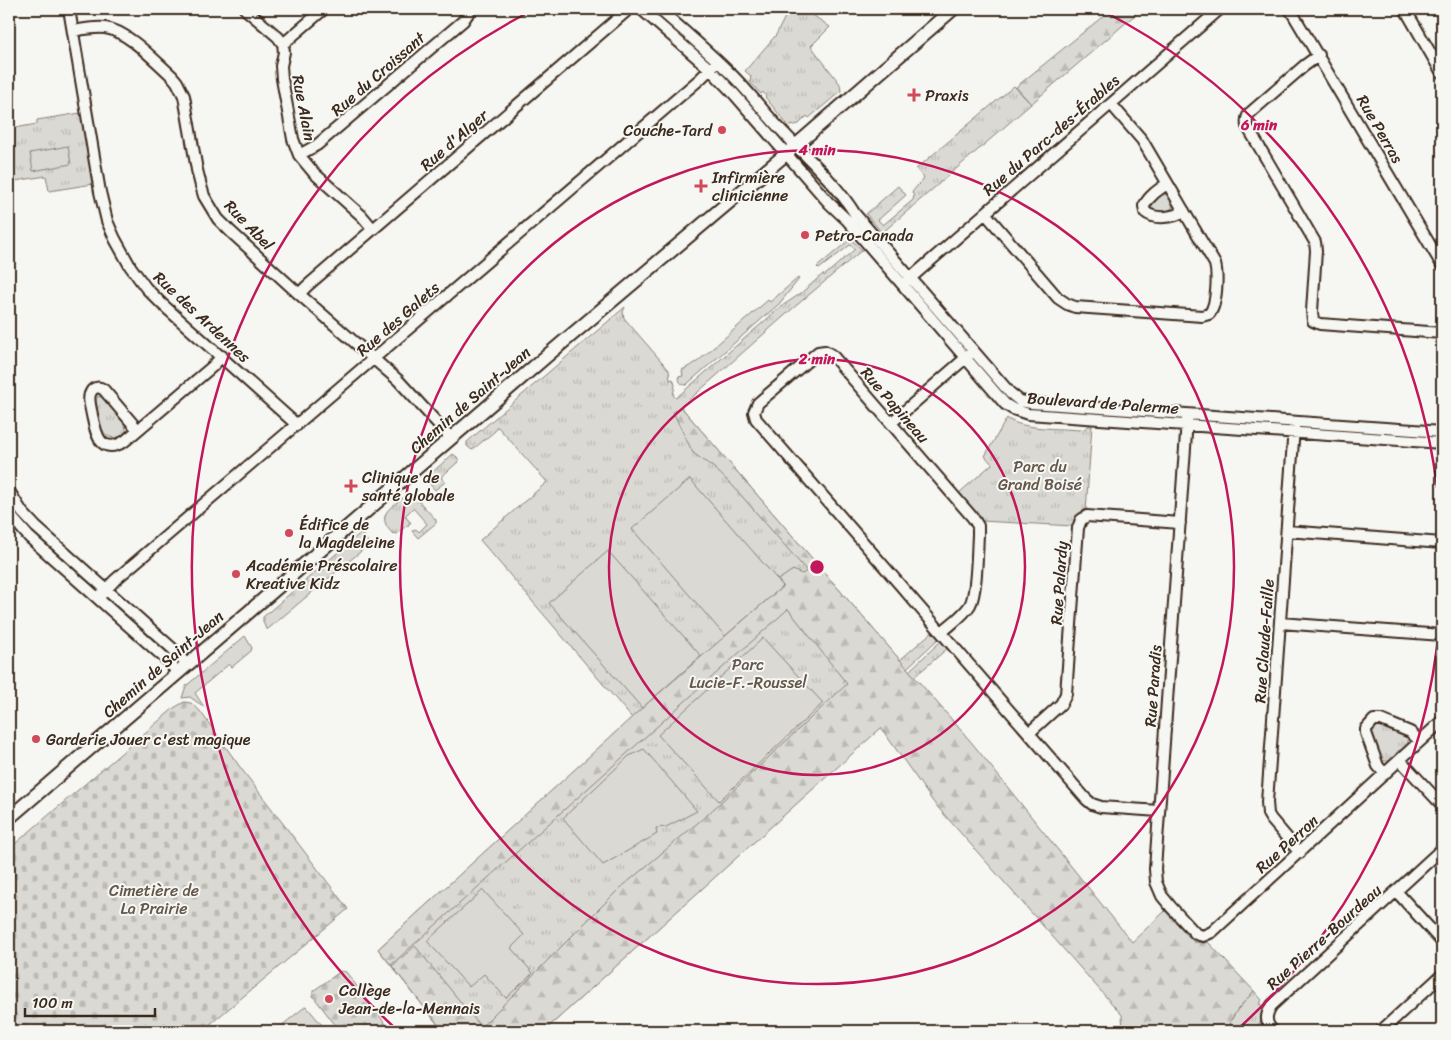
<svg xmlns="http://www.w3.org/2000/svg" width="1451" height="1040" viewBox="0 0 1451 1040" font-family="Sriracha,sans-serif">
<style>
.grass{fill:url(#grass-tufts);stroke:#8a8278}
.forest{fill:url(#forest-firs);stroke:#8a8278}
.cemetery{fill:url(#cemetery-stones);stroke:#8a8278}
.garden{fill:#dad9d3;stroke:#8a8278}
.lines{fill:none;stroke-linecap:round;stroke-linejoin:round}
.minor-casing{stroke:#3b2a1e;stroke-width:14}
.major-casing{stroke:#3b2a1e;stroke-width:16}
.minor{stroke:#f6f6f2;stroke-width:10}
.major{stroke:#f6f6f2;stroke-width:12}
.ring{fill:none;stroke:#c2185b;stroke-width:2.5}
.poi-dot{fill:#d1495b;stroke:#f6f6f2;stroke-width:2}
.labels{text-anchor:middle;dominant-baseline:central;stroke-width:4;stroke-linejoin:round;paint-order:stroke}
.street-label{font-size:16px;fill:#3b2a1e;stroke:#f6f6f2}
.poi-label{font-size:16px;fill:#3b2a1e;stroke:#f6f6f2;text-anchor:start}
.park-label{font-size:16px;fill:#63564b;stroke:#f6f6f2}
.centre{fill:#c2185b;stroke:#f6f6f2;stroke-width:2.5}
.ring-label{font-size:15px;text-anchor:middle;font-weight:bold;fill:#c2185b;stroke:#f6f6f2;stroke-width:4;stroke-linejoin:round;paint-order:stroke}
</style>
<defs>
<pattern id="grass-tufts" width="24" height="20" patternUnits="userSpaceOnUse" patternTransform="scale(1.25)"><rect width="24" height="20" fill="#dad9d3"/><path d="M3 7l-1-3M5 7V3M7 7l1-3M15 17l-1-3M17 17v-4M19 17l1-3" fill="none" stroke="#bcbab5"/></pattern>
<pattern id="forest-firs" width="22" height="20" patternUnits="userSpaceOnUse" patternTransform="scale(1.25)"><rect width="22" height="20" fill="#dad9d3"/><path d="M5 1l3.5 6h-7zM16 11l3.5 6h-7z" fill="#bcbab5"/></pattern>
<pattern id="cemetery-stones" width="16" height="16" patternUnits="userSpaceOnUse" patternTransform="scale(1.25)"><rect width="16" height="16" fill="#dad9d3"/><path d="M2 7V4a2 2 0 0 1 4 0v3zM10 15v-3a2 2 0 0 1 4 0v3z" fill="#bcbab5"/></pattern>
</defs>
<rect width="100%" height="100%" fill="#f6f6f2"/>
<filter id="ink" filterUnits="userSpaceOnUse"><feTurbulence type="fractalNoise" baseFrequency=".02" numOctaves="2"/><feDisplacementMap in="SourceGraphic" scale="10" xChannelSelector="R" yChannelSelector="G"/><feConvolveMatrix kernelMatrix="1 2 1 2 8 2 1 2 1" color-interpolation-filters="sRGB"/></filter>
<g filter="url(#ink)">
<path class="grass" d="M789,9h15l26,18 -19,19 29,38 1,7 -32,27 -2,-2 -8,8 -9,2 -4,-3 -21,-26 1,-1 -3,-4 -2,2 -11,-12 1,-6 -6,-5 31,-36z
M1014,86l17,18 -149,129 -16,-19 32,-28 8,9 -28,25 5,5 30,-25 1,-4 -2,-4 12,-14 -8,-9z
M81,113l12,71 -44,7 -3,-15 -37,6v-53l28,-5v-4z
M1162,193c7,1 12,8 10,15l-6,5 -13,-1 -3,-2 -1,-6z
M849,237l13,13 -71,60 -110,97 219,253 33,-29 6,7 -32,30 2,3 32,-30 7,7 -34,29 -5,-6 -28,56 -337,304h-101l-65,-82 254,-231 -152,-178 67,-58 -49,-55h-2l-1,4 -23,19 -5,-4v-4l158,-135 -2,5 1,6 45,52 1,10 3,-1 2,6 -2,10 3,3 106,-92 18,-12 23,-20 1,2 31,-27 -5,-4 -31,24 -2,-2 31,-26z
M798,278l1,1 -20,25 -93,81c-6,0 -6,-4 -8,-8l5,-1 -1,-6 15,-8 71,-62 2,2z
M98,396l5,2 22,26 1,7 -4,5c-24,9 -23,-21 -26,-36z
M1007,418c14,12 53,10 72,12l5,-1 4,-3h4l-6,85c-10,1 -13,7 -13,15l-92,-5 -22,-28 33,-29 -7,-8z
M453,454l4,3 2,4 -18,16 4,5 -10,8 -8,-9 1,-5z
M407,495l9,3 20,22v3l-18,15 -6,-7 4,-2 3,3 8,-8 -14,-16 -8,8 6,7h-2l-1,3h-2l-9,8 -3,-1 -1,1c-19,-19 -2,-27 14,-39z
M362,534l6,8 -2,5 -98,82h-2l-3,-7v-5l95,-82z
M245,636l7,12 -1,3 -19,16 -3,-3 -34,29 9,14 -14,-10 -8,1 4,-12z
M1379,724l27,11 2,4v5l-7,7 -2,-1 -3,3 1,2 -8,6h-6l-3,-3 -10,-25 1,-3z
M1254,991l8,9 -3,4 5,2 -3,9v7l-11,9h-17l-3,-9 7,-12z"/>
<path class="forest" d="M1112,9h30l-111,95 -15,-17z
M681,407l291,336 160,199 33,-31 29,31 9,1 5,-1 46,49 -17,19 -7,12 3,9h-110l-1,-16 -188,-212 -53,-75 -337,303h-101l-51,-65 23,-20 66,81 137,-137 89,-75 140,-131 -59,-75 -397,356 -13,-16 264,-241 141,-122 -5,-6 15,-10 9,4 5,-3 -74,-85 -20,-19 -20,-14 -20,-41z"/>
<path class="cemetery" d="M184,702l7,1 9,8 40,56 108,142 -146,122h-193v-182l165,-141z
M341,971l5,1 45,59h-51l-27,-35v-5z"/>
<path class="garden" d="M68,146l3,18 -38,7 -3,-18z
M690,479l93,107 -58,50 -93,-107z
M608,551l93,105 -59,52 -93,-105z
M763,638l60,65 -104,98 -61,-66z
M644,749l53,62 -31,16 -10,1 1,6 -54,31 -40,-47 66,-62z
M483,890l41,45 -13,13 22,25 -27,25 -22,-24 -15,13 -42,-46z
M306,1006l21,25h-52z"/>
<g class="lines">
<defs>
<path id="minor" d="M69,9l31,183 7,29 8,18 15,27 16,22 16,16 135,121
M245,9l33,28 5,7 1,8 -3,14 1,13 11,60 6,16 15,18 48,43 11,13
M641,9l69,60 25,26 94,108 18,17 158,184 8,5 15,5 414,29
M659,9c25,22 50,43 74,67 18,18 33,39 51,57 24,26 52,50 71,81l155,179 10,8 11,2 411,29
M1290,9l152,256
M1405,9l37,64
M73,31c11,-2 21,-4 32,-3 23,3 50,33 67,48l5,6 7,14 13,74 4,16 3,10 14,23 13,13 68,62 99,86 53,58
M283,44l41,-35
M1319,55l-15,11 -53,46c-4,3 -5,9 -4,14l68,116 1,9 -4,60 1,10 7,3 122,9
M299,155l18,-10 146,-124 6,-9 1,-3
M1167,184c-9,6 -18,12 -23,22l1,6c10,8 28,6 39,-1
M985,213l73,85 9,6 8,3 127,9 7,-2c8,-8 9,-39 6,-50l-73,-124 -31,-36
M906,282l314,-273
M299,294l8,-8 322,-277
M1187,420l-32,449 1,13 6,14 9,11 25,27 7,2 9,-4 230,-211
M891,423l78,-68
M1294,427l-27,375 1,12 3,5 29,34
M138,430l-34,-40c-4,-3 -10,-4 -13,2 -4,6 0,16 1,23 4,19 8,41 33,26l88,-75 9,-10
M9,491l13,21 14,15 137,122 14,16
M9,514l20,23 138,123 11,13
M1287,531l155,12
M98,598l17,-18 585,-501 15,-15
M1280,623l162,12
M942,632c9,-8 22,-17 28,-27 7,-12 7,-55 8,-70v-9l-5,-8 -141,-163 -7,-4 -7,1 -60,51 -4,9 2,7 330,380 6,5 9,3 58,4
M1029,733l32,-29 5,-10 12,-166 3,-8 6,-4 93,7
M1400,760l42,45
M1385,774l-7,-8 -12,-33v-4l8,-9h7l29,12 10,9
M1396,891l46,51
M1273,1031c-8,-8 -8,-16 -1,-26l170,-156
M1381,1031l61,-56"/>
<path id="major" d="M9,818l540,-464 237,-200 167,-145"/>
</defs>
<use href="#minor" class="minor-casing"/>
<use href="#major" class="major-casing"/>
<use href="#minor" class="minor"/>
<use href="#major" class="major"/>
</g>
</g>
<g class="ring">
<circle cx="817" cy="567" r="208"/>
<circle cx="817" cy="567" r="417"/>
<path d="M395 1028A625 625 0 0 1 533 10M1101 10A625 625 0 0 1 1239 1028"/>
</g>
<g class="poi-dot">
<path d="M911.5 87.5h5v5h5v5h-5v5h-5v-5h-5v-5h5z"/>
<circle cx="722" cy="130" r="5"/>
<path d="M698.5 178.5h5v5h5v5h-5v5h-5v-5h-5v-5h5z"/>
<circle cx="805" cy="235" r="5"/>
<path d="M348.5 478.5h5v5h5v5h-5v5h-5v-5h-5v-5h5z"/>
<circle cx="289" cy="533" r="5"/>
<circle cx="236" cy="574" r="5"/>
<circle cx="36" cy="739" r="5"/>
<circle cx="329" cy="999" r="5"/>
</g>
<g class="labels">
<g class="street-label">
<text transform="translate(378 74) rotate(-41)">Rue du Croissant</text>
<text transform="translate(304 108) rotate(79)">Rue Alain</text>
<text transform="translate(1380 129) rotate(60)">Rue Perras</text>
<text transform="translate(1051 135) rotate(-41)">Rue du Parc-des-Érables</text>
<text transform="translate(454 140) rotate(-41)">Rue d'Alger</text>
<text transform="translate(249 225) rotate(46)">Rue Abel</text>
<text transform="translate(202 317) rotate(43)">Rue des Ardennes</text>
<text transform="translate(398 319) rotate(-41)">Rue des Galets</text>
<text transform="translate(470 400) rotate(-41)">Chemin de Saint-Jean</text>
<text transform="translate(1103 403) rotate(4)">Boulevard de Palerme</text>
<text transform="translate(895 405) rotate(49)">Rue Papineau</text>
<text transform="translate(1059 583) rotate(-86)">Rue Palardy</text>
<text transform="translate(1264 641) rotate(-86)">Rue Claude-Faille</text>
<text transform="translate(163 664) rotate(-41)">Chemin de Saint-Jean</text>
<text transform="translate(1153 686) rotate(-86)">Rue Paradis</text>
<text transform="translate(1287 844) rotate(-42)">Rue Perron</text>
<text transform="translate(1324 937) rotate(-42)">Rue Pierre-Bourdeau</text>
</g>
<g class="poi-label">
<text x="925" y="95">Praxis</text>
<text x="712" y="130" text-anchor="end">Couche-Tard</text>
<text x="712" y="177">Infirmière<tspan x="712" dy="18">clinicienne</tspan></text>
<text x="815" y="235">Petro-Canada</text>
<text x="362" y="477">Clinique de<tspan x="362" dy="18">santé globale</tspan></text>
<text x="299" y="524">Édifice de<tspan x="299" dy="18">la Magdeleine</tspan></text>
<text x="246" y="565">Académie Préscolaire<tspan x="246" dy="18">Kreative Kidz</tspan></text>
<text x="46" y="739">Garderie Jouer c'est magique</text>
<text x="339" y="990">Collège<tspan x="339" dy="18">Jean-de-la-Mennais</tspan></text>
</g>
<g class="park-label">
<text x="1040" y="466">Parc du<tspan x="1040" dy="18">Grand Boisé</tspan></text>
<text x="748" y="664">Parc<tspan x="748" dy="18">Lucie-F.-Roussel</tspan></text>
<text x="154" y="890">Cimetière de<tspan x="154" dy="18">La Prairie</tspan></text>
</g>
</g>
<circle cx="817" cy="567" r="8" class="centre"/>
<g class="ring-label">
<text x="1259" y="130">6 min</text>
<text x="817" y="155">4 min</text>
<text x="817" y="364">2 min</text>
</g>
<rect width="1451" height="1040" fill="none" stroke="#f6f6f2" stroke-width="30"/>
<rect x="15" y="15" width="1421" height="1010" fill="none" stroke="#3b2a1e" stroke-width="2" filter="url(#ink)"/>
<path d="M25 1008v8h130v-8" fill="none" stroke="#3b2a1e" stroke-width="2.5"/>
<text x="32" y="1008" font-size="15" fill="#3b2a1e" stroke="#f6f6f2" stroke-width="4" paint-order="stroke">100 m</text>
</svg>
